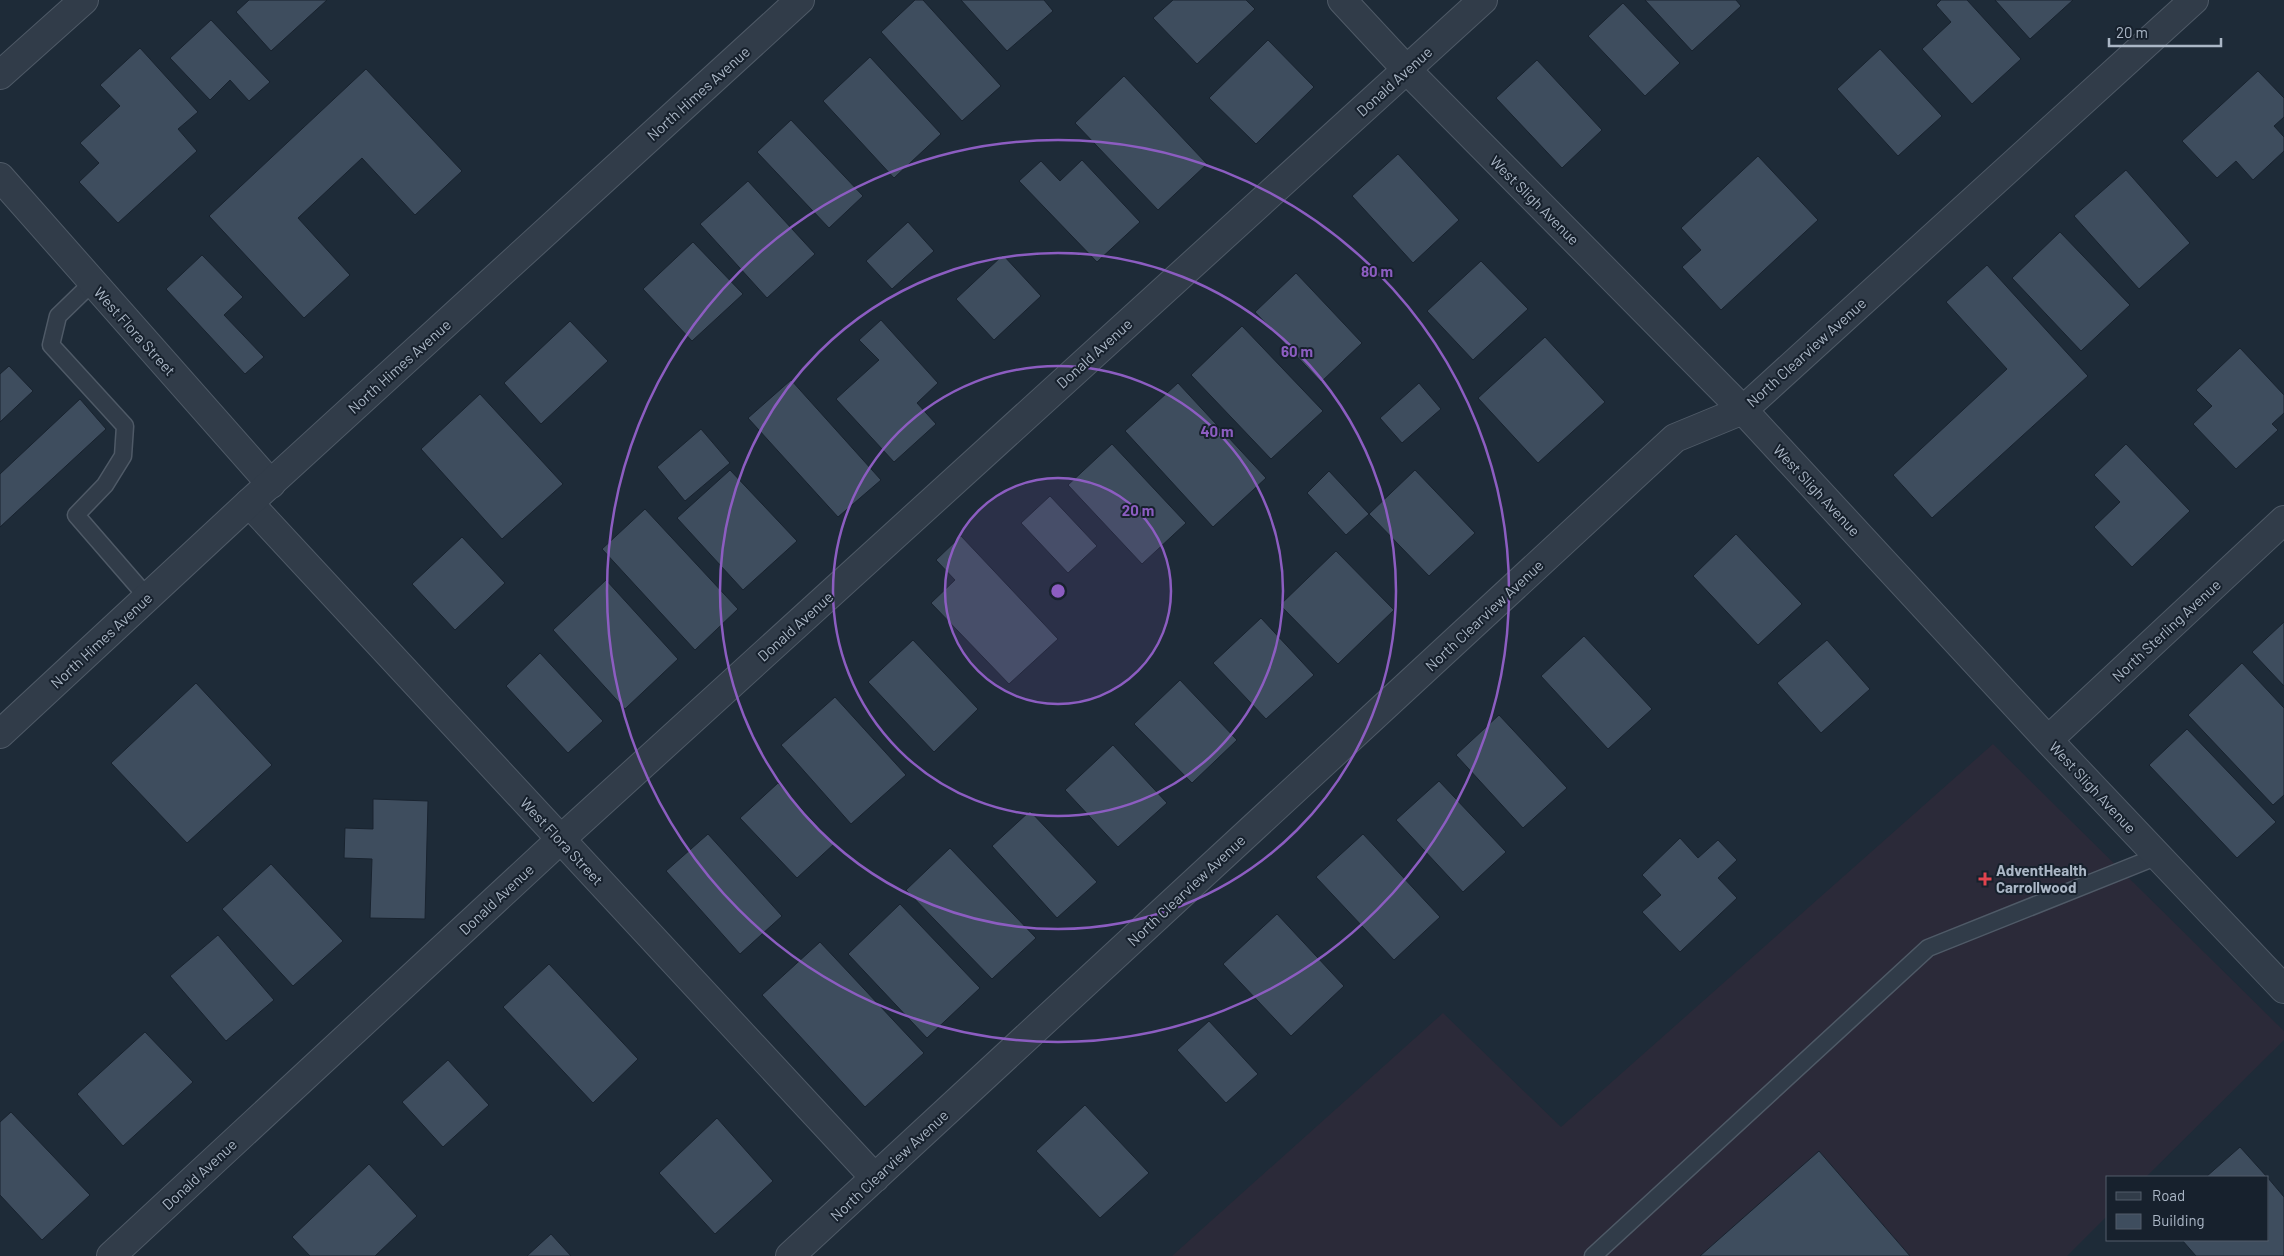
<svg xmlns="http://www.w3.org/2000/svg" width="2284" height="1256" viewBox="0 0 2284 1256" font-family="Barlow,sans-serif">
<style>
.medical{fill:#2b2a39}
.building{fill:#3e4d5e;stroke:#19232f}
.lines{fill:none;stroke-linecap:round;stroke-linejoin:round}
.service-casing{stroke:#4f5a67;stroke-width:19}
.minor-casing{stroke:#4f5a67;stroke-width:30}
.tertiary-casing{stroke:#4f5a67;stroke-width:30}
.service{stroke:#313c49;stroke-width:16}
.minor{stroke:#313c49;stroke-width:28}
.tertiary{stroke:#313c49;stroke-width:28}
.ring{fill:none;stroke:#8c5dc1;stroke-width:2.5}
.health-dot{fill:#e0444e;stroke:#17212d;stroke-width:2}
.labels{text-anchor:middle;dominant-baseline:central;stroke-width:4;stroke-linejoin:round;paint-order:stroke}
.street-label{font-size:15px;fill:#abb7c6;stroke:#17212d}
.poi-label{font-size:15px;font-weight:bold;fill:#abb7c6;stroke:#17212d;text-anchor:start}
.centre{fill:#8c5dc1;stroke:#17212d;stroke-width:2.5}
.ring-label{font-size:15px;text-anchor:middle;font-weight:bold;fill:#8c5dc1;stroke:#17212d;stroke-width:4;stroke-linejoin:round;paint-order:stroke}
</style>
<rect width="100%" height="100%" fill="#1e2b38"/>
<path class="medical" d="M1993,744l291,287v9l-138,137h-38v38l-41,41h-895l271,-243 118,114z"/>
<path class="building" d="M249,0h78l-56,51 -35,-39z
M915,0h8l78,86 -39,35 -81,-89z
M961,0h83l9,11 -46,40z
M1173,0h73l9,9 -58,55 -44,-46z
M1645,0h91l5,6 -49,45z
M1941,0h26l54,59 -49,45 -50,-55 29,-27 -15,-17z
M1995,0h78l-43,39z
M1623,3l57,60 -35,33 -57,-60z
M211,20l59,62 -21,19 -19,-21 -20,20 -40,-42z
M1268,40l46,47 -58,57 -47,-46z
M140,48l58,64 -20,17 19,22 -79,72 -39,-41 20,-19 -19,-20 40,-37 -20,-21z
M1880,49l62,67 -44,40 -61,-67z
M870,57l71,77 -47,44 -71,-77z
M1537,60l65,70 -40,38 -66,-70z
M366,69l96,102 -47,44 -53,-57 -64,60 52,57 -46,43 -95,-102z
M2258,71l26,27v19l-10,9 10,11v14l-31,29 -17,-19 -19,17 -35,-37z
M1124,76l83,88 -49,46 -83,-87z
M791,120l72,76 -34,32 -72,-76z
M1398,154l61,66 -46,43 -61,-67z
M1758,156l60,64 -97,90 -39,-43 19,-17 -20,-22z
M1082,160l58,62 -43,40 -78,-81 22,-20 19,20z
M2126,170l64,73 -51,46 -65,-73z
M748,181l67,73 -48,44 -67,-74z
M908,222l26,29 -42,38 -26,-28z
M2060,232l70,73 -49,46 -69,-73z
M693,242l50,52 -51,47 -49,-52z
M202,255l41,42 -19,18 40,42 -19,17 -79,-85z
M1003,255l38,41 -47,44 -38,-41z
M1481,261l47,48 -55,51 -46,-49z
M1987,265l101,111 -156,142 -39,-43 114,-106 -61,-67z
M1296,273l66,70 -41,39 -66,-70z
M881,320l57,63 -21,20 19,21 -42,38 -58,-63 43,-39 -20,-20z
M570,321l38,40 -67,63 -37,-41z
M1242,326l81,85 -52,48 -80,-84z
M1545,337l60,65 -67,61 -60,-65z
M2240,348l44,47v18l-12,11 6,6 -42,39 -43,-45 19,-18 -16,-16z
M9,366l24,25 -33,31v-48z
M791,380l90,100 -43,37 -90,-99z
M1178,383l88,95 -53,49 -88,-96z
M1419,383l22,26 -39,34 -22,-25z
M480,394l83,90 -61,55 -81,-90z
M80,399l26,30 -106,98v-53z
M701,429l29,34 -45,38 -28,-34z
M1112,444l74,79 -44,41 -74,-79z
M2126,444l64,67 -58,56 -38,-40 26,-25 -26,-27z
M730,470l67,71 -54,49 -66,-72z
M1415,470l60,63 -46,43 -60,-62z
M1329,471l40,43 -23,21 -39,-42z
M1050,496l47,50 -29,27 -47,-50z
M645,509l93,100 -43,41 -93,-101z
M1736,534l66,70 -44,41 -65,-69z
M961,536l97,103 -49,45 -78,-81 24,-23 -19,-20z
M462,537l43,46 -50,47 -43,-46z
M1336,551l58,59 -56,54 -58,-59z
M606,580l72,79 -53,50 -72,-79z
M1261,618l53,57 -48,44 -53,-56z
M2284,622v64l-32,-34z
M1584,636l68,73 -44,40 -67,-73z
M913,640l65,69 -44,43 -66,-70z
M1827,640l43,49 -49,44 -44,-50z
M540,653l63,68 -35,32 -62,-67z
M2242,663l42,45v87l-11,10 -85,-90z
M1180,680l57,60 -45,43 -58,-59z
M196,683l76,82 -85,78 -76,-80z
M835,697l71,78 -55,49 -70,-79z
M1499,715l68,73 -44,40 -67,-73z
M2187,729l89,93 -39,36 -88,-93z
M1113,745l54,58 -49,44 -53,-57z
M1439,781l67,71 -43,40 -67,-72z
M778,783l56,61 -37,34 -57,-60z
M373,799l55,2 -3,118 -55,-1 2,-59 -28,-1 1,-30 28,1z
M1030,811l67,71 -40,36 -65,-72z
M708,834l74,82 -42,38 -74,-83z
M1363,834l77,83 -46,43 -78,-83z
M1680,838l18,20 20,-18 19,20 -19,18 19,20 -57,54 -38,-40 19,-17 -19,-20z
M950,848l86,90 -44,41 -86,-89z
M271,864l72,77 -50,45 -71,-77z
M900,904l80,84 -53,50 -79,-84z
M1277,914l67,72 -53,50 -68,-72z
M218,935l56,65 -48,41 -56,-65z
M820,942l104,111 -59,54 -103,-112z
M549,964l89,95 -45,44 -90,-96z
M1209,1021l49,53 -32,29 -49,-53z
M145,1032l48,50 -70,64 -46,-52z
M448,1060l41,45 -46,42 -41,-45z
M1085,1105l64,68 -49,45 -64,-67z
M11,1112l79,83 -48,45 -42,-45v-73z
M717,1118l56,63 -58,53 -56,-61z
M2240,1147l27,30h-61z
M1819,1151l91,105h-210z
M369,1164l48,52 -42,40h-65l-18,-19z
M2268,1178l16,19v59h-88l-14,-16h86z
M551,1234l20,22h-44z"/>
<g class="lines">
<defs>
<path id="service" d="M92,283l-34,33 -7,29 74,81 -2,30 -18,29 -29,30 72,83
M1593,1256l335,-308 230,-92"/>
<path id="minor" d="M1342,0l64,69 337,341 305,330 236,249
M0,75l84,-75
M0,177l271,307
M249,503l626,675
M2048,740l236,-220
M111,1256l450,-417 922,-839
M790,1256l885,-818 68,-28 451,-410"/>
<path id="tertiary" d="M0,734l249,-231 551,-503"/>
</defs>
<use href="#service" class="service-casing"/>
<use href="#minor" class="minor-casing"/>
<use href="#tertiary" class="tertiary-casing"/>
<use href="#service" class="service"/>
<use href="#minor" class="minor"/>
<use href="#tertiary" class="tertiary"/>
</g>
<circle cx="1058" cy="591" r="113" fill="#8c5dc1" fill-opacity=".12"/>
<g class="ring">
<circle cx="1058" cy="591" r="113"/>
<circle cx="1058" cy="591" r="225"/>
<circle cx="1058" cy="591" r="338"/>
<circle cx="1058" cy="591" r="451"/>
</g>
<path class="health-dot" d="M1982.5 871.5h5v5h5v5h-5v5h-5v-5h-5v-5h5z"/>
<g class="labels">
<g class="street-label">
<text transform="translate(1394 81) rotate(-42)">Donald Avenue</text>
<text transform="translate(698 93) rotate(-42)">North Himes Avenue</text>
<text transform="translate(1535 200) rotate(45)">West Sligh Avenue</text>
<text transform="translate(135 331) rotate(48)">West Flora Street</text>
<text transform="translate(1806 352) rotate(-42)">North Clearview Avenue</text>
<text transform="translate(1094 353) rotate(-42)">Donald Avenue</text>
<text transform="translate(399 366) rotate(-42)">North Himes Avenue</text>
<text transform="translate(1817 490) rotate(47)">West Sligh Avenue</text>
<text transform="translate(1484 615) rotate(-43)">North Clearview Avenue</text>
<text transform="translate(795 626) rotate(-42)">Donald Avenue</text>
<text transform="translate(2166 630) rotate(-43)">North Sterling Avenue</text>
<text transform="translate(101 640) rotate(-43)">North Himes Avenue</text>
<text transform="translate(2093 787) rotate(47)">West Sligh Avenue</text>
<text transform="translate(562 841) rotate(47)">West Flora Street</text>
<text transform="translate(1186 890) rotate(-43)">North Clearview Avenue</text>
<text transform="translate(496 899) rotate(-43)">Donald Avenue</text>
<text transform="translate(889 1165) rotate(-43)">North Clearview Avenue</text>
<text transform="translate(199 1174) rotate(-43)">Donald Avenue</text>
</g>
<g class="poi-label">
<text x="1996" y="870">AdventHealth<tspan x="1996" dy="17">Carrollwood</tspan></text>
</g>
</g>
<circle cx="1058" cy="591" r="8" class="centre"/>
<g class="ring-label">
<text x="1377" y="277">80 m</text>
<text x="1297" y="357">60 m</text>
<text x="1217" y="437">40 m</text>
<text x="1138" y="516">20 m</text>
</g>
<rect x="2106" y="1176" width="162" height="65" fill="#17212d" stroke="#525d6a"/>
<rect x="2116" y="1192" width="25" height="8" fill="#313c49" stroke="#525d6a"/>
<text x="2152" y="1201" font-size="15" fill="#abb7c6">Road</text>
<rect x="2116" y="1214" width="25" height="15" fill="#3e4d5e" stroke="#525d6a"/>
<text x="2152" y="1226" font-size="15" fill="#abb7c6">Building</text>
<path d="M2109 38v8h112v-8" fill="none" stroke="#abb7c6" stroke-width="2.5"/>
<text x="2116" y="38" font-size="15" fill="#abb7c6" stroke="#17212d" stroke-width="4" paint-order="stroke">20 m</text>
</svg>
